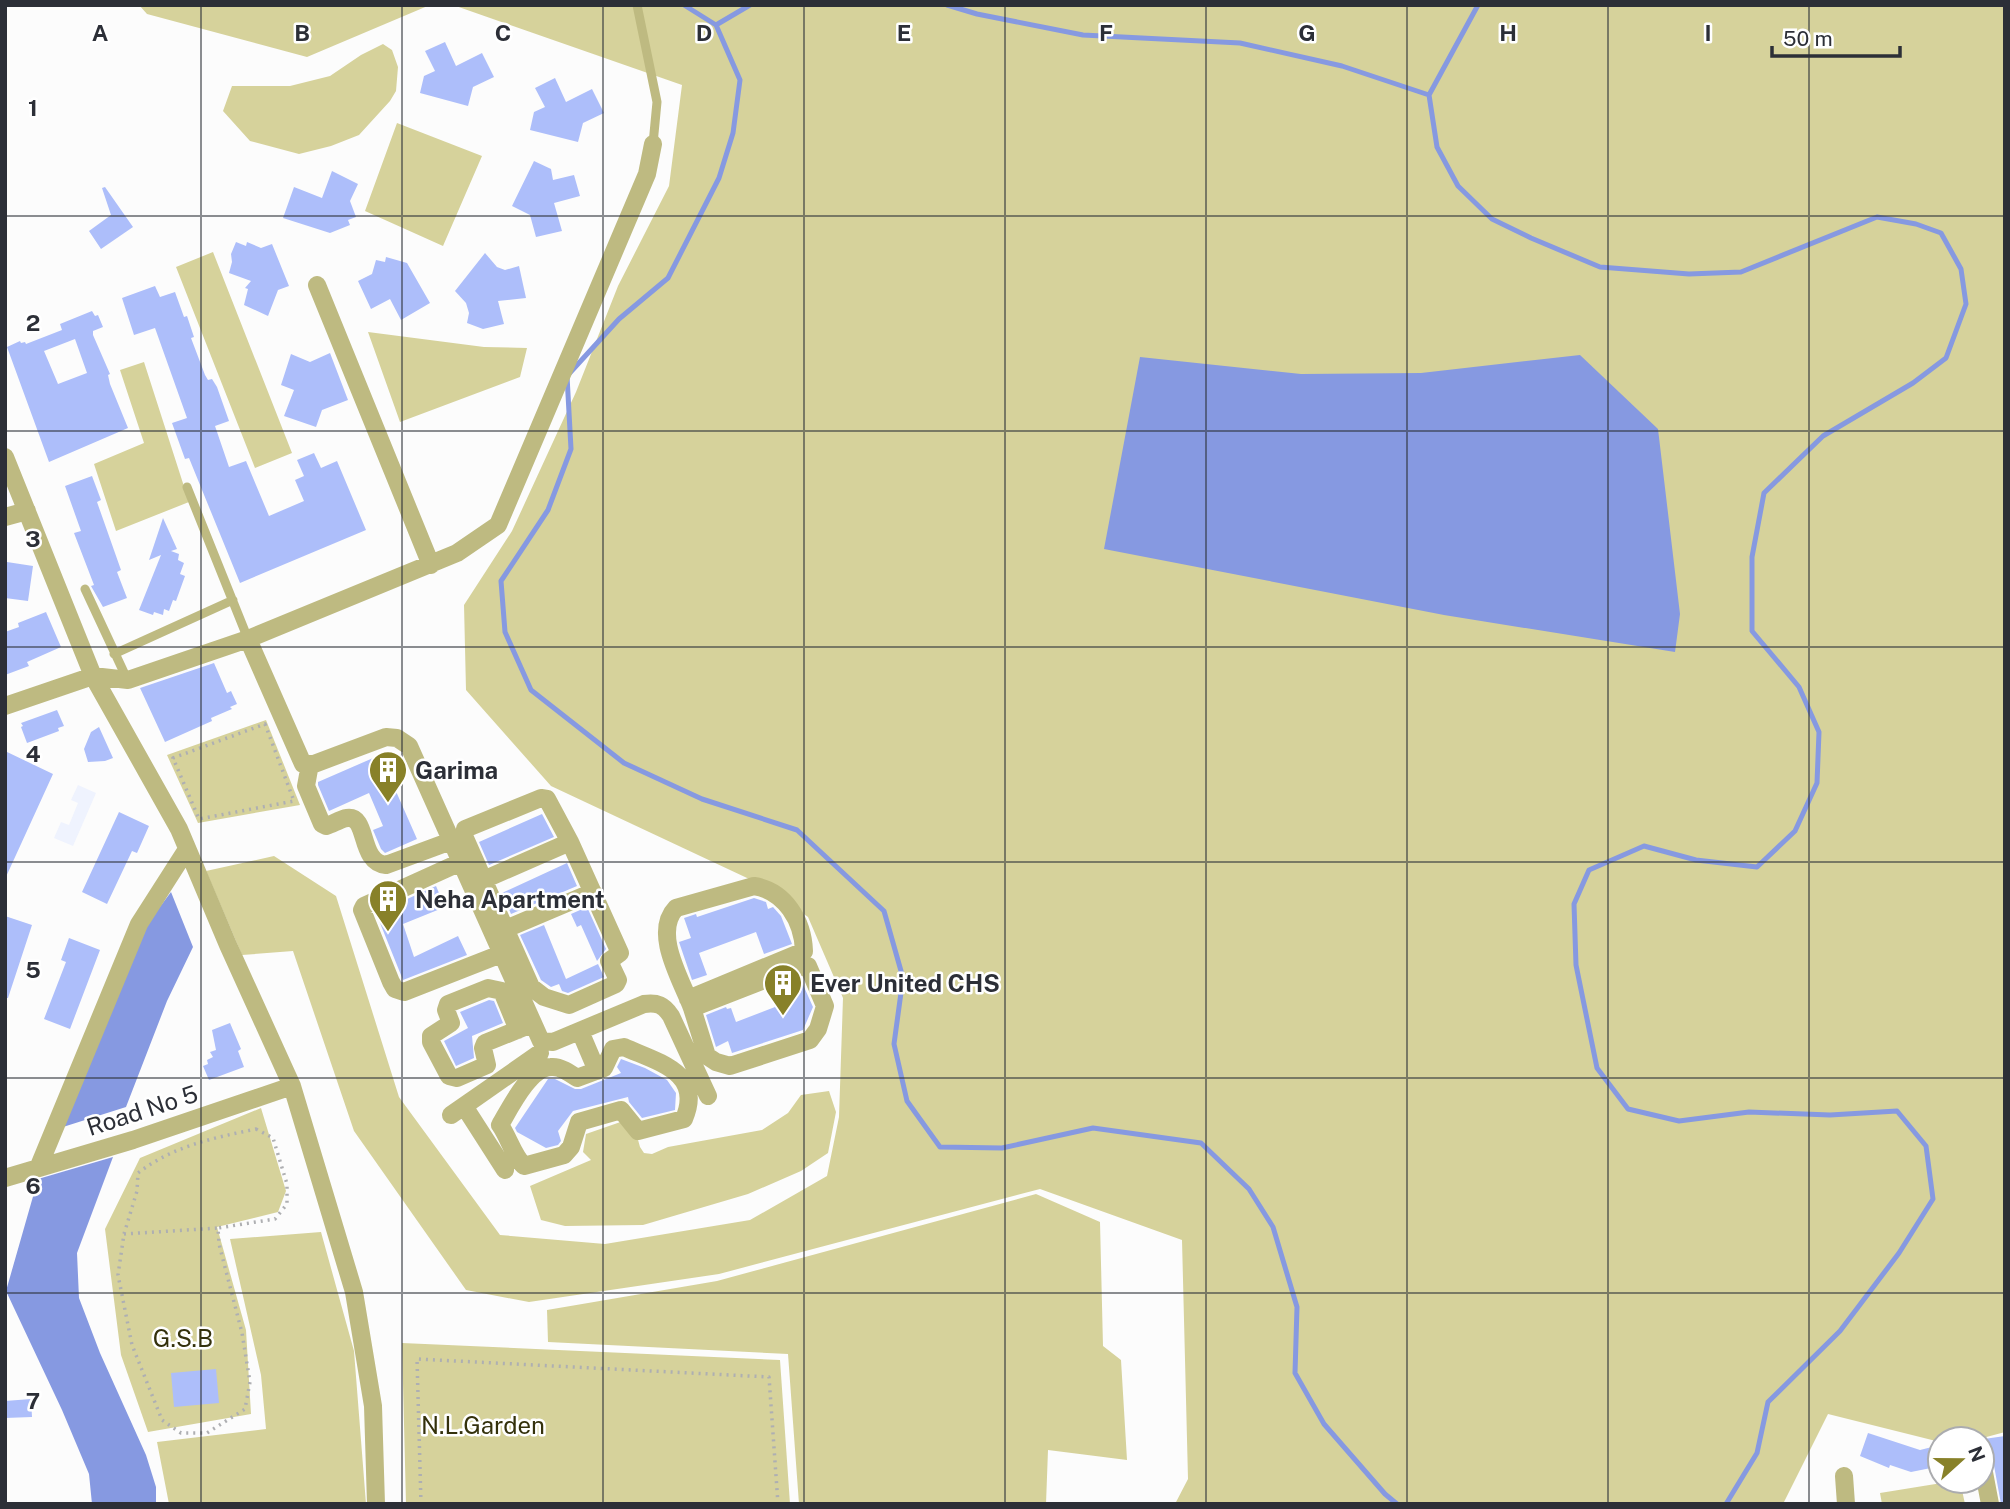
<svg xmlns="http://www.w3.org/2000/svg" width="2010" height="1509" viewBox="0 0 2010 1509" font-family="'Public Sans',sans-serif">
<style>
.built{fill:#eff3fe}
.green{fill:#d6d29b}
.water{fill:#8699e1}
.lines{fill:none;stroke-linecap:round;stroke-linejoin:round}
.stream{stroke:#8699e1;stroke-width:5}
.building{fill:#adbefa;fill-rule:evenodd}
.path{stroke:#aeafb2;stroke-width:3.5;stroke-dasharray:2 5;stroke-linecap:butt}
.lane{stroke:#beba81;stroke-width:9}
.street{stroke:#beba81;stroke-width:18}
.grid{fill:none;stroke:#2c2f37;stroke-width:2;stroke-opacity:0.55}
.labels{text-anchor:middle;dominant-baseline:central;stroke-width:5;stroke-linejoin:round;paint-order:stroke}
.poi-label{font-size:24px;font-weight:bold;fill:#2c2f37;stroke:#fff;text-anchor:start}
.street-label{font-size:24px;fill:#2c2f37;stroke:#fff}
.park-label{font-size:24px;fill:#34310c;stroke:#fff}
.grid-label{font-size:23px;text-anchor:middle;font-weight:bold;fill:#2c2f37;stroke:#fff;stroke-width:5;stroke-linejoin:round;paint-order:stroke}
</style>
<rect width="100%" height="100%" fill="#fcfcfc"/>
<path class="built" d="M78,785l18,8 -23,53 -19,-8 7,-16 8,3 9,-22 -7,-3z"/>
<path class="green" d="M139,5h291l-123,52 -160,-43z
M453,5h1552v1427l-26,7h-39v3l-112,-28 -45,90h-608l13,-25 -6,-239 -142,-51 -321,85 -190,28 -63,-12 -112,-159 -61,-180 -51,4 -36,-84 68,-15 62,40 63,201 101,138 105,9 145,-24 77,-44 12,-59 4,-119 -35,-81 -46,-32 -211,-99 -85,-96 -2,-85 48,-74 64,-139 42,-106 51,-100 13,-101z
M383,44l9,6 6,17 -2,24 -6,10 -31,34 -28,11 -32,8 -49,-13 -27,-30 9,-25h58l40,-10 31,-21z
M397,123l85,33 -39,90 -78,-35z
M213,252l79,201 -37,15 -79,-201z
M368,332l116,15 43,1 -7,29 -120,45z
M144,362l45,140 -73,29 -22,-67 50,-21 -24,-73z
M266,720l34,85 -102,18 -31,-68z
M829,1091l7,21 -8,41 -27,18 -53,23 -105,31 -78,1 -24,-6 -11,-34 61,-26 -8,-8 3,-18 46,-16 8,29 4,6 8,1 16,-7 94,-17 26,-17 13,-18z
M261,1108l25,83 -8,21 -61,15 29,103 5,84 -103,18 -27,-77 -16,-126 35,-71z
M1036,1194l64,28 3,124 18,14 6,100 -79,-10 -2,54h-247l-11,-150 -240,-12 -1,-32 170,-29z
M321,1232l33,119 12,153h-197l-12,-62 109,-13 -5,-54 -31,-136z
M402,1343l378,17 10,144h-384z
M1954,1481h6l5,23h-83l-2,-11z"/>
<path class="water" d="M1580,355l78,74 22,185 -5,38 -231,-37 -340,-66 36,-192 161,17 120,-1z
M171,892l22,55 -26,54 -41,106 -63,20 81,-199z
M113,1157l-36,96 2,45 21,55 46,102 10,32v17h-64l-3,-30 -27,-64 -56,-119 32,-112z"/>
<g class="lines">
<path class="stream" d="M684,5l32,20 34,-20
M947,5l30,9 106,21 157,8 102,23 87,29 49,-90
M716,25l24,55 -7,53 -14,45 -51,100 -49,41 -52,57 4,73 -23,61 -47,71 4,51 26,58 93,73 78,36 95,31 87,81 19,67 -9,66 13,57 33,46 62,1 91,-20 108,15 48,46 24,38 24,80 -2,66 29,51 61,70 12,10
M1429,95l8,52 21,39 34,33 39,19 69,29 89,7 52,-2 136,-55 39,7 25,9 20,36 5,35 -20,54 -33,25 -90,53 -59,57 -12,64v74l47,56 20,45 -2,51 -22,48 -38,36 -61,-7 -52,-14 -55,24 -15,34 2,61 21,103 31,41 51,12 70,-9 81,3 67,-4 29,35 7,53 -34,54 -59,78 -72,71 -11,51 -31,51"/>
</g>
<path class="building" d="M445,42l11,24 26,-13 12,24 -21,10 -5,19 -48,-13 4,-17 11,-5 -10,-20z
M555,78l11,24 26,-13 12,24 -21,10 -5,19 -48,-12 4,-18 11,-5 -10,-19z
M534,161l17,8 2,11 21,-5 6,21 -26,7 8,28 -26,6 -6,-22 -18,-9z
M332,171l26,13 -8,17 6,16 -8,3 2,5 -20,8 -47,-15 11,-31 28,11z
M105,187l28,40 -32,22 -12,-18 22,-16 -9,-27z
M236,242l10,4 1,-4 14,6 11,-4 17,42 -11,4 -10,26 -24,-11 4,-16 -3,-1 6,-7 -22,-8 3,-11 -1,-8z
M485,253l12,14 8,3 14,-4 7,32 -28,3 6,23 -21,5 -16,-6 2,-10 -3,-10 -11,-12z
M386,257l21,6 23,40 -29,17 -11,-21 -19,10 -13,-28 14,-7 4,-14 9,2z
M155,286l5,11 15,-5 9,25 3,-1 7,21 -3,1 14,37 3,5 4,-1 5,8 12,34 -14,5 14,41 17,-6 23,55 35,-15 -9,-21 9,-4 -7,-16 17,-7 7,15 16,-7 29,69 -126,53 -51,-125 -4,1 -13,-36 15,-5 -32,-90 -21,7 -12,-37z
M92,311l3,5 3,-1 5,12 -10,4v4l17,39 -2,1 2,9 18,44 -79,34 -42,-115 13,-6 1,2 4,-1 1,2 36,-14 -2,-6zM75,339l12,34 -29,11 -14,-33z
M330,353l18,47 -26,10 -6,17 -32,-11 10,-26 -13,-5 10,-31 19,8z
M92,476l9,24 -4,2 24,68 -4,2 10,26 -24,9 -12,-21 3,-1 -20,-52 7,-2 -16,-45z
M163,518l14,31 -6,2 8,3 -1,6 6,3 -4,11 5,2 -9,25 -3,-1 -4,11 -5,-2 -1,6 -9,-3 -1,3 -14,-5 22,-55 -12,5z
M7,562l26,4 -5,35 -23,-3z
M46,612l15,35 -34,15 2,4 -24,9v-43l14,-5 -1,-4z
M214,663l13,30 4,-2 6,13 -7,3 2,2 -21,9 1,3 -47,21 -25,-54z
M57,710l7,16 -6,2 1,3 -32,12 -6,-16 2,-1 -2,-3z
M99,727l14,31 -8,3 -17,1 -4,-13 7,-17z
M5,751l48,23 -48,105z
M380,755l37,84 -32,14 -4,-4 -8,-19 10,-4 -14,-33 -40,18 -11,-26v-3z
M119,812l30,14 -12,27 -5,-2 -25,53 -25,-12z
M542,814l12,23 -65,28 -10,-23z
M567,863l10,23 -66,28 -9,-21z
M436,886l9,21 -42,17 11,33 44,-21 9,19 -64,25 -27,-67z
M754,898l12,4 2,7 5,-2 8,9 11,28 -28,10 -8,-22 -57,21 8,22 -15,5 -13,-38 12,-4 -7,-20 12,-4 1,3z
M587,907l19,42 -9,12 -16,-36 -4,2 -6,-13z
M5,916l27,9 -24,73h-3z
M544,925l22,54 32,-15 6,13 -36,16 -6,-2 -3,-7 -8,3 -10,-7 -21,-45z
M69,938l31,12 -30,79 -26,-10 22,-57 -5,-2z
M800,978l13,29 -10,23 -71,23 -4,-12 -12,6 -10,-32 20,-8 1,2 4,-1 5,14 39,-15 -5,-14 4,-1 -1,-3z
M489,1000l5,1 9,22 -31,13 2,22 -18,8 -12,-25 24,-13 -8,-16z
M230,1023l11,26 -3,2 6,16 -35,13 -6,-14 5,-2 -1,-4 6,-3 -3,-5 6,-2 -4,-20z
M621,1059l24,9 22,12 9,13 -1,17 -33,8 -13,-16 -1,-5 -55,14 -15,20 3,10 -3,4 -12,3 -29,-16 -2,-4 33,-49h7l20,10h6l40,-16 -4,-6z
M216,1369l3,34 -45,4 -3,-34z
M31,1399l1,18 -27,1v-17z
M1868,1433l52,17 12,-3 4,20 -25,5 -21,-7 -1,3 -29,-12z
M2005,1436v68h-4l-8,-44 -8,-9 -1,-12z"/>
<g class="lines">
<path class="path" d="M265,724l29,77 -95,18 -26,-61z
M256,1129l17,9 14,46v20l-12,15 -57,9 1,16 23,89 8,49 -5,27 -38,24h-26l-19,-13 -30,-75 -14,-70 6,-41 13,-43 1,-18c35,-27 75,-35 118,-44z
M124,1234l94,-6
M421,1504l-4,-145 352,18 9,127"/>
<path class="lane" d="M637,5l20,97 -4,42
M187,487l61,152
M85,589l42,90
M114,654l119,-54"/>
<path class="street" d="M317,285l114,280
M5,457l88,219 86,153 49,116 64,141 62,206 19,114 3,98
M5,517l22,-6
M248,639l55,125h11l72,-27 11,1 12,8 132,295 12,1 91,-38c13,-2 20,1 27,12l37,80
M5,706l88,-30 35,4 120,-41 209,-86 41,-28 149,-351 6,-30
M310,764l-4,22 16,38 4,2c7,-2 14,-7 21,-8 22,-3 11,44 39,47l65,-24
M541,798l6,1 23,43 50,111 -11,8 9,19 -2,4 -47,21 -25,-8 -13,-10 -67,-151 1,-7z
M461,862l-97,44 -2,4 29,72 4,7 9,3 97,-38
M474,884l96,-42
M494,934l99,-42
M688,999l116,-48c-1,-30 -19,-60 -50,-65l-78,22c-24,25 6,73 16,100l111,-43 5,1 17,40 -7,23 -8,11 -80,26 -14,-4 -9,-6 -15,-48
M518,1030l-16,-39 -14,-3 -40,16 -2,6 5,13 -20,13v6l18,34 8,2 30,-13 -4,-17 2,-5 47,-19
M580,1031l17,40
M624,1047c33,15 80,25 60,72l-46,12 -17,-21 -42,12 -8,25 -7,8 -40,11c-11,-11 -15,-28 -24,-41 10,-17 30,-58 51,-58 9,-1 19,6 26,11l27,-10 9,-19z
M464,1106l41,64
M451,1115l89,-62
M39,1166l100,-242 48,-75
M5,1178l128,-38 159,-54
M1982,1462l8,42
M1844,1476l2,28"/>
</g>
<path class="grid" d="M201,5v1499M402,5v1499M603,5v1499M804,5v1499M1005,5v1499M1206,5v1499M1407,5v1499M1608,5v1499M1809,5v1499M5,216h2000M5,431h2000M5,647h2000M5,862h2000M5,1078h2000M5,1293h2000"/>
<defs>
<symbol id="building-pin" viewBox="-11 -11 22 30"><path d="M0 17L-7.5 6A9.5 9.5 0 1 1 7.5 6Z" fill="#888129" stroke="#fff"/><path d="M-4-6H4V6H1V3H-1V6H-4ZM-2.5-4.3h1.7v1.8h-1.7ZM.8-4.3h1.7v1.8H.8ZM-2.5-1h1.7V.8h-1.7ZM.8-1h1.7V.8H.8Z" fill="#fff"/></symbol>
</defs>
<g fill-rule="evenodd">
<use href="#building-pin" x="366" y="748" width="44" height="60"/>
<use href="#building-pin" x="366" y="877" width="44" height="60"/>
<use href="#building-pin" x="761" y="961" width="44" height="60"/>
</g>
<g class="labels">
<g class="poi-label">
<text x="415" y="770">Garima</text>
<text x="415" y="899">Neha Apartment</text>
<text x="810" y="983">Ever United CHS</text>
</g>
<g class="street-label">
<text transform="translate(142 1110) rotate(-18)">Road No 5</text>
</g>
<g class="park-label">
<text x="183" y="1338">G.S.B</text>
<text x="483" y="1425">N.L.Garden</text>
</g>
</g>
<g class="grid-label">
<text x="100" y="41">A</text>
<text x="302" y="41">B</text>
<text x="503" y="41">C</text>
<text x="704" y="41">D</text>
<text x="904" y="41">E</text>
<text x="1106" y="41">F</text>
<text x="1307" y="41">G</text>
<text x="1508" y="41">H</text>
<text x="1708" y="41">I</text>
<text x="33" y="116">1</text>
<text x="33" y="331">2</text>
<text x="33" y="547">3</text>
<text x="33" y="762">4</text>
<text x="33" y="978">5</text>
<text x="33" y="1194">6</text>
<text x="33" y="1409">7</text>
</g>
<rect width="2010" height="1509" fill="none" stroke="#2c2f37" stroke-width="14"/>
<g transform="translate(1961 1460) rotate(69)"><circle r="33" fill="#ffffff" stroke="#abacaf" stroke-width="2"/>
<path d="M0-5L12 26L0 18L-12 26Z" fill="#888129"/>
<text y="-10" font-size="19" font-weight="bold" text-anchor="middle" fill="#2c2f37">N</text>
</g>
<path d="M1772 46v10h128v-10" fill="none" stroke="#2c2f37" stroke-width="3.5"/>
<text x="1783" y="46" font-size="21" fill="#2c2f37" stroke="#ffffff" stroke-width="5" paint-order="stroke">50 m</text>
</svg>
